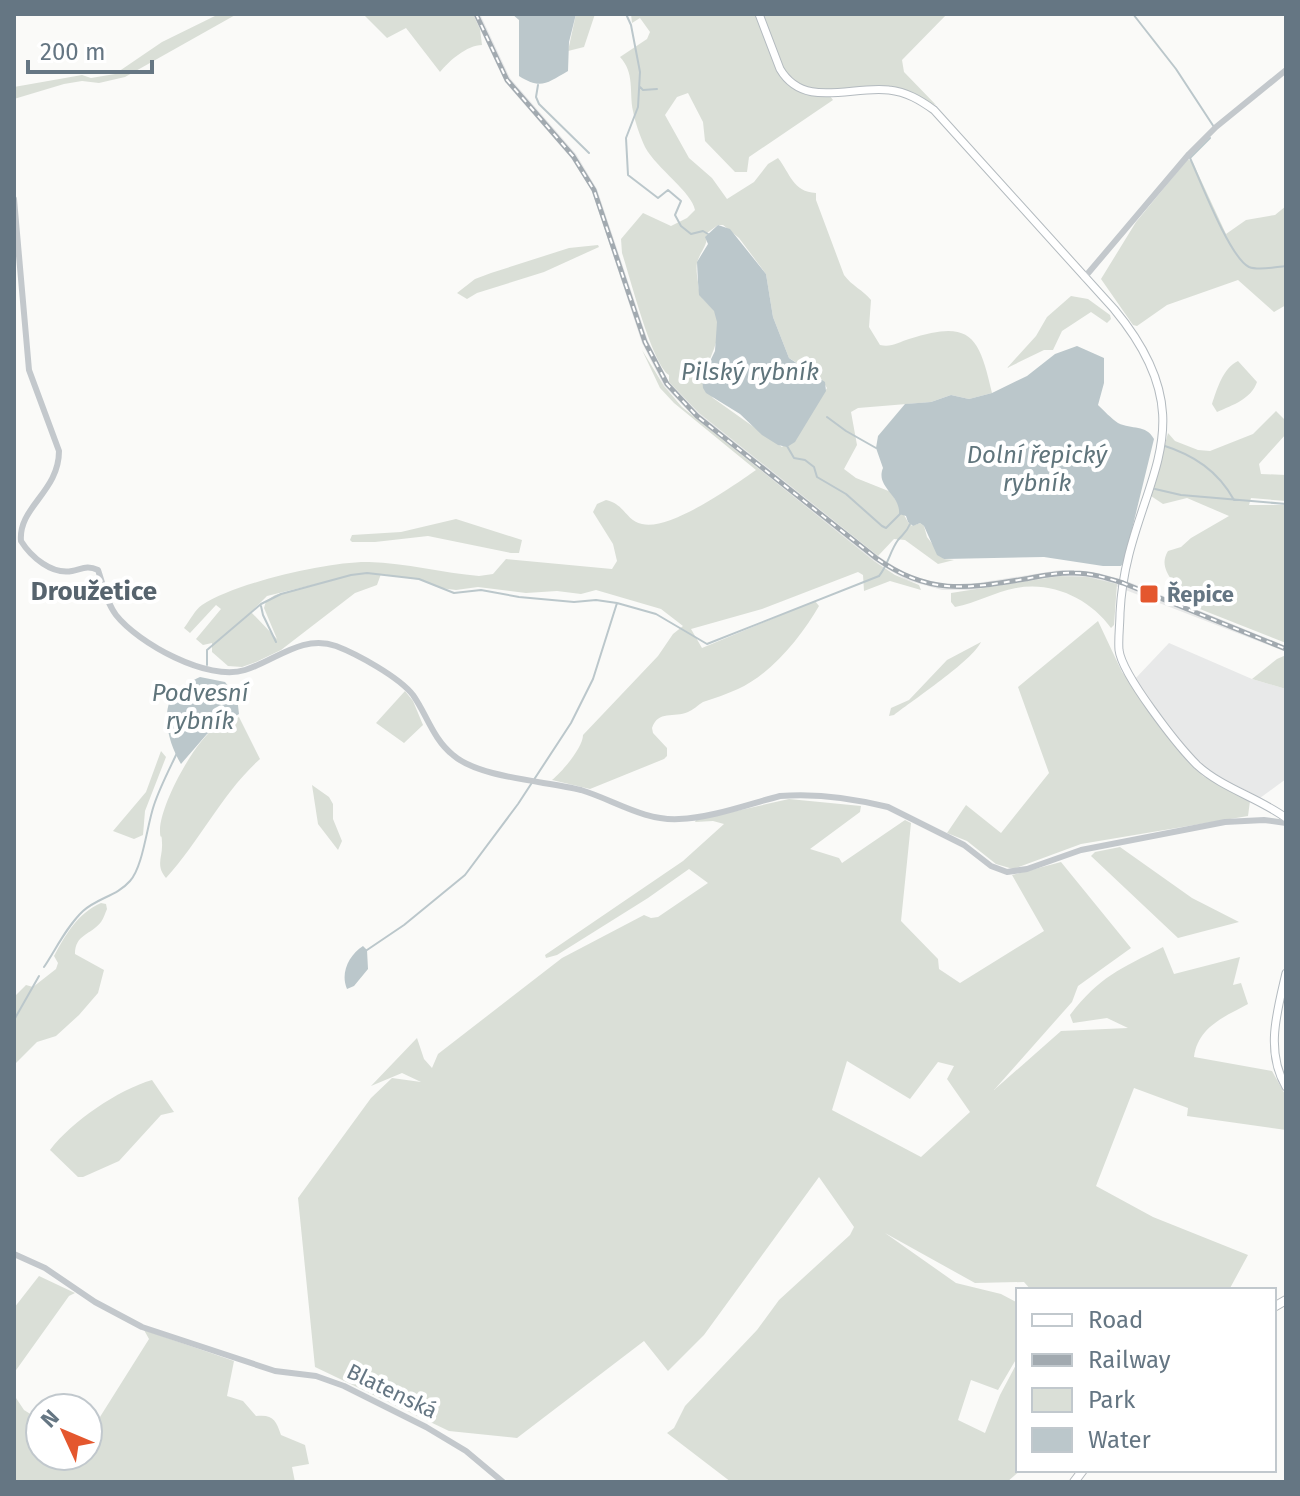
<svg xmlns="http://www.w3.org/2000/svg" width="1300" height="1496" viewBox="0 0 1300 1496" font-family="'Fira Sans',sans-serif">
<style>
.built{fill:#e8e9e9}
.green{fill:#dadfd7;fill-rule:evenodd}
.water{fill:#bbc7cb}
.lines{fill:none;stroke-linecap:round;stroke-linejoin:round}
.stream{stroke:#bbc7cb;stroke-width:2}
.secondary-casing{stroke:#b3babf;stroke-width:9}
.primary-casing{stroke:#b5babe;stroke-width:10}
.tertiary{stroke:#c3c8cc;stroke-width:6}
.secondary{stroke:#fff;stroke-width:7}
.primary{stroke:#fff;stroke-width:8}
.rail-casing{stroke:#a2aab0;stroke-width:5}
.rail{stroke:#fff;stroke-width:2;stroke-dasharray:6;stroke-linecap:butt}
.poi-dot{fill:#e4572e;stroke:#fff;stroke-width:3}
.labels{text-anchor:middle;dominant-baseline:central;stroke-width:8;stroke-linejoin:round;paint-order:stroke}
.poi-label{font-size:22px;font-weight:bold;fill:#657683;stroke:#fff;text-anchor:start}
.street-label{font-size:22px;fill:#657683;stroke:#fff}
.water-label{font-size:24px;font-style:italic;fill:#60757c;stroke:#fff}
.quarter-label{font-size:26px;font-weight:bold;fill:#57646e;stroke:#fff}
</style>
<rect width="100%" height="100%" fill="#fafaf8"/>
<path class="built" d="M473,14h7l30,64 66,76 21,35 51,152 21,41 30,31 179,143 30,19 35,9h28l89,-14 38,3 26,7 162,66v6l-189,-73 -37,-3 -89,14h-29l-36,-10 -32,-19 -179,-143 -31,-32 -22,-43 -50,-152 -21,-33 -66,-76z
M1169,643l83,36 34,10v90l-26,19 -50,-27 -13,-10 -63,-81z"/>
<path class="green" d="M219,14h18l-112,63 -26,6 -17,-2 -18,3 -50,15v-12l68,-12 9,3 24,-4 47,-32z
M363,14h110l7,15 2,16c-15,0 -33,16 -42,27l-34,-44 -19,10z
M576,14h19l-11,33 -16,4z
M631,14h125l26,65 15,12 33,5 3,4 -84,57 -2,15h-12l-30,-31 -2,-19 -15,-29 -11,4 -12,18 24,43 23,20 15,21 27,-17 14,-18 10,-6c12,15 15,34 38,35v7l28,75c8,11 19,15 27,25l-2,27 11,18c11,3 19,-3 29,-6 62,-20 70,-3 83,54l-23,6 -18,-4 -20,7 -73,6 -7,4 6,33 -13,24 12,9 35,14 17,30 4,4 8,-3 4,3 3,11 17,22 10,1 -16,4 -33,-24 -11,-1 -16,17 -179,-143 -30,-31v-7c-17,-11 -39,-98 -47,-122l-1,-14 22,-26 28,13 16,-8 8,-8c-3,-18 -38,-41 -50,-63 -5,-11 -10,-25 -12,-36 -4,-19 2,-38 -13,-54l27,-18 3,-7 -10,-14 -8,5zM718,225h5l16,13 27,36 7,43 16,41 31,19 7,11 -22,35 -23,24 -69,-49 -11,-16c4,-21 23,-44 14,-68 -6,-14 -17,-10 -18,-32 -1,-5 -2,-14 -1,-19 3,-12 11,-16 10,-30z
M762,14h185l-45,46 2,12 32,33c-19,-6 -31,-17 -52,-19 -19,-1 -37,4 -56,4 -48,1 -51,-39 -66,-76z
M1188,159l5,4 33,71 20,-14 29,-5 11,-9v99l-12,7 -36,-32 -71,25 -30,21 -4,-1 -32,-46 35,-57z
M598,245l1,2 -55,25 -67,21 -10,6 -10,-6 18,-14 16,-6 78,-25z
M1071,296l17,3 22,16 1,4 -4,4 -16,-11 -29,19 -9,19h-9l-37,18 29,-32 11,-19z
M642,350l22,36 18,21 192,154 21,14 24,10 2,5 -31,-9 -26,10 -1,-16 -5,-3 -96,37 -71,20 11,19 113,-47 4,5c-17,30 -49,69 -81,83 -11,5 -23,9 -35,13 -5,3 -10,8 -15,10 -14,6 -30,-2 -36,16l1,5 14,15v8l-3,3 -74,30 -38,-9c11,-9 31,-33 31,-45l75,-79 15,-22 10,-8 -22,-17 -65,-19 -15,4 -24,-3 -31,2 -48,-6 -22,3 -16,-2 -19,-8 -40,-6 -4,11 -22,8 -74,57 -25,12 -14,5 -14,-1 -16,-14v-9l-9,2 -7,-6 25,-30 -5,-4 -26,28 -6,-5c6,-8 11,-18 18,-23 33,-22 127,-44 167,-43 37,1 74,11 110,14l14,-2 13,-15 106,10 5,-8 -4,-17 -20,-32 4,-8 9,-4c19,4 20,21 36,24 28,7 91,-38 114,-54l-82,-67 -14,-15zM337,579l-62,16 -9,6 -2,7 13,31 -26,-27 16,-16z
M1238,361l19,21c-6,17 -24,23 -40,30l-5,-8c5,-15 11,-36 26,-43z
M1276,411l10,10v13l-27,30 2,10 25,1v26l-35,-3 -2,7h37v138l-109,-43c2,-20 -21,-29 -9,-49l13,-4 10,-9 38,-22 -42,-18 -24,6 -12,-8 17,-63 7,8 23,9 12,1 43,-17z
M456,519l66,21 -3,13h-8l-83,-17 -53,6h-23l-2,-2 2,-5 49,-3z
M1060,576l28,1 29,7 -3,41 -3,3c-21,-29 -58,-47 -95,-40 -21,4 -40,15 -61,19l-4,-5v-9z
M1098,621l24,51 67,88 14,16 47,25 -2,15 -167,28 -68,25 -17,-5 -29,-23 -20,-8 19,-28 35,28 48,-60 -31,-86z
M981,642c-9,19 -68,58 -87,73l-5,1 2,-8 18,-8 38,-40z
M1286,655v34l-34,-10 25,-20z
M405,691l8,10 10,24 -19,18 -28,-20z
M239,717l21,42c-38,34 -60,82 -94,119 -11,-13 -3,-21 -4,-35 0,-12 -2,-1 -2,-13 0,-25 35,-90 56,-103 7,-4 16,-5 23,-10z
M161,751l5,6 -21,54 -2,24 -9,4 -21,-8 33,-39z
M312,785l17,12 4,7v15l9,22 -4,9 -20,-26z
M789,799l72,7 -1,6 -50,37 29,9 3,5 63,-43 6,3 -10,98 37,38 1,10 21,14 84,-52 -32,-56 49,-13 70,86 -53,38 -6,16 -78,88 67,-59 67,-3 -21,-10 -34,5 -3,-8c30,-39 50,-46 93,-68l11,27 66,-17 -7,28 8,-2 7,21c-24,13 -50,23 -54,53l78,14 14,25v34l-99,-14 1,-8 -54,-20 -38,98 57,31 95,38 -19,35h-198l-7,-8 -49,1 -90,-50 71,50 45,11 17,9v53l-20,34 -27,-10 -13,40 27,13 15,-38 18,-34v109h3l-14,12h-276l-64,-49 7,-5 11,-22 72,-76 22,-30 71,-65 4,-8 -35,-50 -115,158 -36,36 -24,-30 -127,97 -68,-7 -134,-64 -17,-169 73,-100 21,-20 29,4 -19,-9 -31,13 46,-48 7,21 8,9 6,-14 124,-96 82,-43 7,3 7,-1 50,-34 -19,-14 -41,29 -91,57 -11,3 -1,-3 138,-94 41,-37 -11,-3 -18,1 1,-2zM847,1061l63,38 28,-37 16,4 -7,13 23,33 -49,45 -89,-47z
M1120,847l72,51 47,24 -61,16 -87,-82 4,-4z
M101,903l5,1 1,5c-2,4 -3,9 -6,13 -10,13 -26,12 -26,32l29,16 -6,23 -19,22 -23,21 -19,6 -23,23v-68l12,-12 7,2 23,-18 2,-6 -4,-7c12,-22 24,-43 47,-53z
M152,1080l22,32 -13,3 -42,46 -36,16h-5l-28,-27c22,-29 68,-60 102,-70z
M39,1276l36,17 -6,3 -55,77v-65z
M144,1330l90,31 -7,35 16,5 13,15c17,-2 20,4 25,19l24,10 4,19 -17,3 3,15h-281v-87l10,15 16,10v36h48v-20l61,-97z"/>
<path class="water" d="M512,14h64l-7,28 -1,29c-21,12 -27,19 -49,5v-56z
M718,225l12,4 36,45 7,43 16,41 36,24 1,9 -31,51 -8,5 -9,-2 -16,-10 -22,-21 -34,-21 -3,-5 -1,-10 13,-27 2,-29 -3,-11 -15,-16 -1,-13 -1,-20 11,-18 -3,-7z
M1077,346l27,12v25l-6,22c5,5 14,14 20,18 14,7 28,1 36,16l-30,123 -3,4h-18l-59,-9 -100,2 -7,-4 -13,-29 -4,-3 -7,3 -5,-4 -2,-6 -7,-2c2,-19 -24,-27 -16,-46l-7,-20 2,-12 27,-32 26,-2 20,-7 18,4 23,-6 35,-17 28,-22z
M200,677l25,5 12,15 2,17 -32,20 -26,30c-11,-18 -21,-49 -8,-69 4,-8 19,-14 27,-18z
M363,946l4,4 1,19 -14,17 -7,3c-7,-16 2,-34 16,-43z"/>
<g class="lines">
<path class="stream" d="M626,14l5,11 9,47 -2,35 -12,31 2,37 30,23 10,-8 13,11 -6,14 6,11 10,8 12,-3 5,3
M1133,14l43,55 38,58
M538,85l-2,12 3,7 50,49
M640,87l3,3 14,-1
M1210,138l-20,20c10,22 40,100 59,109 10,4 26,0 37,-1
M827,417l19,14 30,17
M1162,445c32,10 56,26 72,55
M787,446l7,12 11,2 9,7 3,10 29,17 36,32 4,2 14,-14
M1155,489l26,6 105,9
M261,606l2,9 13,27
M207,665v-15l54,-46 20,-10 70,-19 16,-2 52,6 35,14 27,-3 38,7 55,5 22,-2 21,3 39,11 51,30 172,-68c9,-11 11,-25 19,-36 5,-6 9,-8 12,-16
M367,950l37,-25 61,-50 53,-71 53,-81 22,-44 24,-76
M44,967c12,-18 23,-41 39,-56 14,-13 34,-15 47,-30 13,-14 17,-56 24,-76 6,-18 15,-35 23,-52
M14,1020l25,-44"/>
<defs>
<path id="secondary" d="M759,14l21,55c24,41 72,16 109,21 18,2 31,10 45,20l180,199c103,124 12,177 6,304 0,12 -2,25 -1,37 3,25 59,96 78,115 25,23 62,33 89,53
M1286,973c-9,39 -21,78 0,114"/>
<path id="primary" d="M1274,1307l12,-7
M1074,1482l9,-12"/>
</defs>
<use href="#secondary" class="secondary-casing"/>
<use href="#primary" class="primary-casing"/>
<path class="tertiary" d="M14,199l15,171 30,81c0,41 -41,56 -38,90 10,16 31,34 51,30 10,-2 15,-6 26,-1 5,14 8,32 18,45 22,28 92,67 129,55 30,-9 57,-36 91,-24 21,8 63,31 77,49 14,20 20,44 40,60 26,23 93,26 128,35 33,10 63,31 98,29 32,-1 70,-15 101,-23 36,-3 72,2 108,11l76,38 27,21 16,6 20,-3 54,-19 144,-28 39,-2 22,3
M1084,278l105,-124 27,-27 70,-57
M14,1254l31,14 50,34 47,25 133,44 41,5 28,10 82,41 40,24 37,31"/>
<use href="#secondary" class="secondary"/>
<use href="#primary" class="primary"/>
<defs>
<path id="rail" d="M476,14l31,66 66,76 21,34 51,152 22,42 30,32 179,142c52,37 89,31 149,21 16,-3 32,-7 49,-6 17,0 33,5 49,10l163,66"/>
</defs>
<use href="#rail" class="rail-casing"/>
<use href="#rail" class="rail"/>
</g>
<rect class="poi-dot" x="1139" y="584" width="20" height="20" rx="4"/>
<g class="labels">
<g class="poi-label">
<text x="1167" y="594">Řepice</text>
</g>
<g class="street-label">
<text transform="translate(392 1391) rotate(26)">Blatenská</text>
</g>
<g class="water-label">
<text x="750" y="372">Pilský rybník</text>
<text x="1037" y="455">Dolní řepický<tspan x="1037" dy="28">rybník</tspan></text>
<text x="200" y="693">Podvesní<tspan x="200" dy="28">rybník</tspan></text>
</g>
<g class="quarter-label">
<text x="94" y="591">Droužetice</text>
</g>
</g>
<rect width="1300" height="1496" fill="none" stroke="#657683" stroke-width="32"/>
<rect x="1016" y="1288" width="260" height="184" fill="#ffffff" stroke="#c1c8cd" stroke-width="2"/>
<rect x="1032" y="1314" width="40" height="12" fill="#ffffff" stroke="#c1c8cd" stroke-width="2"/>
<text x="1088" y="1328" font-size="24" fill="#657683">Road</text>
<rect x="1032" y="1354" width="40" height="12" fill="#a2aab0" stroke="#c1c8cd" stroke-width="2"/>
<text x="1088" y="1368" font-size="24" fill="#657683">Railway</text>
<rect x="1032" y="1388" width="40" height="24" fill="#dadfd7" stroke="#c1c8cd" stroke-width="2"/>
<text x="1088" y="1408" font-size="24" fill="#657683">Park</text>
<rect x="1032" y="1428" width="40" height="24" fill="#bbc7cb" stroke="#c1c8cd" stroke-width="2"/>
<text x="1088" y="1448" font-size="24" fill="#657683">Water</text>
<g transform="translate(64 1432) rotate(314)"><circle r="38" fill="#ffffff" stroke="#c1c8cd" stroke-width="2"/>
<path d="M0-6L14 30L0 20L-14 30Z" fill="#e4572e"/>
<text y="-12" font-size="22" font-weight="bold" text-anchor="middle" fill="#657683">N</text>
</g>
<path d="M28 60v12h124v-12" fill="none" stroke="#657683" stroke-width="4"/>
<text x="40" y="60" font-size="24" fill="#657683" stroke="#ffffff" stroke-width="6" paint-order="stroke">200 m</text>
</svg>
